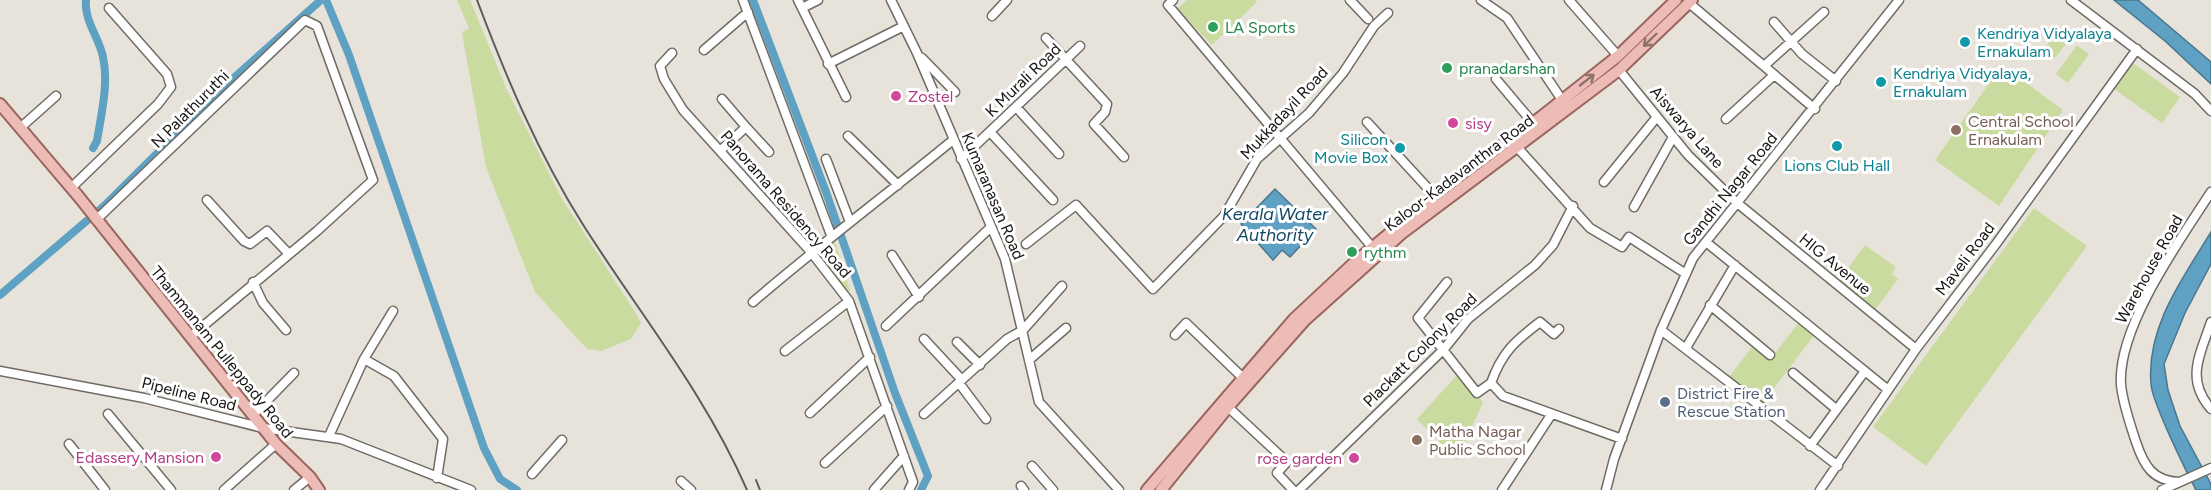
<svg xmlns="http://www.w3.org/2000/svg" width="2211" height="490" viewBox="0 0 2211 490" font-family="Figtree,sans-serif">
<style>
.green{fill:#cadb9f}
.water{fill:#5ea1c3;stroke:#49778e;stroke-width:1.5}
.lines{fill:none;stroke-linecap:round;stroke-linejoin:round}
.canal{stroke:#5ea1c3;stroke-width:8}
.minor-casing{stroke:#6f6b65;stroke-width:11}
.major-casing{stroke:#9a655d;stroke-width:14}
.minor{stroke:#fff;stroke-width:8}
.major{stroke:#edbcb6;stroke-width:10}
.rail{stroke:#5e5c58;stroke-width:2}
.oneway{stroke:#8d716d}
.leisure-dot{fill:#2e9e5b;stroke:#fff;stroke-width:2}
.culture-dot{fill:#0f9aa8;stroke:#fff;stroke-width:2}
.hotel-dot{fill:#d1479c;stroke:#fff;stroke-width:2}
.education-dot{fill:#8d6e63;stroke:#fff;stroke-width:2}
.service-dot{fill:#5c6f8a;stroke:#fff;stroke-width:2}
.labels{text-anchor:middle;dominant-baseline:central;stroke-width:6;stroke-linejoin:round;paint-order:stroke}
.leisure-label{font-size:16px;fill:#27864d;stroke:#fff;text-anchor:start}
.culture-label{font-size:16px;fill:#0d838f;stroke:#fff;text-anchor:start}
.street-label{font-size:16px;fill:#171513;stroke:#fff}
.hotel-label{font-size:16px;fill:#b23c85;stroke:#fff;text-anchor:start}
.education-label{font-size:16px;fill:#785e54;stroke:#fff;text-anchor:start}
.service-label{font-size:16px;fill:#4e5e75;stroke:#fff;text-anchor:start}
.water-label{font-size:18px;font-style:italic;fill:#124861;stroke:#fff}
</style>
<rect width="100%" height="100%" fill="#e7e3db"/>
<path class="green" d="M457,0h13l37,90 54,107 76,118 4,8 -10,16 -30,12 -14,-2 -52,-57 -49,-125 -24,-134 7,-5z
M1187,0h68l2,2 -45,43 -35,-36z
M2060,27l12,9 -17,22 -11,-9z
M2077,45l12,9 -21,29 -12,-9z
M2133,63l47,34 -18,26 -48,-34z
M2002,65l61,45 -64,96 -64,-46z
M2034,208l53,38 -161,220 -53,-39z
M834,239l16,51 -3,3 -28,-36 -1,-6z
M1865,245l31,22 -4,7 6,5 -23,31 -36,-29z
M1799,322l16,12 -52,69 -34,-26 23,-30 18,13z
M1457,375l26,27 -26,58 -40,-41z"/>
<path class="water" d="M2114,0h24l73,62v22l-46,-43z
M1275,189l41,40 -26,28 -8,-7 -9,10 -32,-36z
M2211,232v32l-26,49 -21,51 4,26 12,36 31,58v6h-15c-10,-19 -44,-88 -45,-106 -5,-57 32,-106 60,-152z"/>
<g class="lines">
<path class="canal" d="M86,0c-2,21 13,37 17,57 6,27 -2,58 -6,84l-4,7
M326,0l23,55 135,393 16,31 17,11
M753,0l73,192 69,201 33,83 -7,14
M0,295l104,-89 123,-122 94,-84"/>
<defs>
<path id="minor" d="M743,0l88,235
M798,0l48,97
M891,0l26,53 88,206 34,143 80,88
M1173,0l-5,5 204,242
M1350,0l18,19
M1481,0l26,18 55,82
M1569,0l49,56
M2071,0l124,94 16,17
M1689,3l126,106
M802,8l16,-8
M992,16l15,-16
M1774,22l28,32 34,27
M1046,38l61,66 -2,8 -11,12 30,33
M704,50l44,-38
M672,53l-12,13 4,13 19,31 128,142 38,49 64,181 -4,8
M922,58l33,34
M828,64l76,-38
M1764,66l60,-54
M1619,70l69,85 48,47 180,147
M1496,79l37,44
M722,99l24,28
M1016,107l43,47
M1726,119l48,-44
M1367,122l68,74
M20,128l36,-32
M990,132l63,68
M848,136l50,49
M1517,147l73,81 32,19 7,-10 57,37
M721,150l25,-23 23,25
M826,159l24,63
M961,159l119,-113
M1604,182l52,-64
M71,188l87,-84 13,-17 -4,-13 -58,-66
M207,200l37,41 6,3 17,-13 22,23
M1634,207l39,-70
M96,220l209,-200 12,6 56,154 -56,51 -127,106
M1706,242l181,147
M1026,244l50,-39 77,84 71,-73 33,-57 52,-46 34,-40 31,-47 14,-13
M892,255l27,42
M253,282l10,21 23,27
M1447,282l-29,36 59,75 14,-10
M753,302c65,-56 133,-107 200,-162
M1710,305l60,50
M2211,322c-11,33 -26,57 0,87
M886,326l105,-99
M1559,329l-5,5 -14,-12c-25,19 -38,30 -49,61l12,13 119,43
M1661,330l177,136
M1175,335l11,-12 56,54
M924,339l38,41
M957,342l23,23
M1686,348l49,-83
M785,351l64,-50
M364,359l30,17 49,63 -6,39
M1029,360l37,-32
M0,371l144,27 119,30 78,11 130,51
M1793,373l43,36
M959,383l27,36
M1228,407l59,55 -10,11 16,17
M810,413l60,-56
M108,414l63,76
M924,414l83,-75 16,-9 39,-44
M253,415l41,-42
M329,436l35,-77 29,-48
M69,444l36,46
M1810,446l55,-75
M825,463l62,-57
M1032,466l21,24
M532,474l30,-34
M681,481l10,9
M2179,482c-26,-1 -35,-16 -43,-40 -6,-18 -13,-38 -15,-57 -4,-58 59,-145 90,-193
M1021,486l3,4
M224,490l52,-46
M294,490l16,-13
M874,490l30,-34
M1299,490l145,-141 24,-30 67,-54 18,-20 20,-39
M1502,490l49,-75
M1606,490l8,-31 47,-129 32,-72 206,-258
M1820,490l96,-141 80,-105 141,-195
M2162,490l49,-22"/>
<path id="major" d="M0,104l79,93 197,247 34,33 9,13
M1147,490l147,-171 61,-57 99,-82 87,-63 77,-61 58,-56
M1161,490l67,-83 77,-87 96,-86 218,-164 73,-70"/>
</defs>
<use href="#minor" class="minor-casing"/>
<use href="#major" class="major-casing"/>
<use href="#minor" class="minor"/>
<use href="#major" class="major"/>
<path class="rail" d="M477,0c29,77 61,153 105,223 56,89 123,170 165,267
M756,480l4,10"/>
</g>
<defs><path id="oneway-shaft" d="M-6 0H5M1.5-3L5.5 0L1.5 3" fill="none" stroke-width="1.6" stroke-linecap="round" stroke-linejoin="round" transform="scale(1.5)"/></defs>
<g class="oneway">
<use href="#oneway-shaft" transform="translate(1650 40) rotate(136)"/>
<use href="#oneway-shaft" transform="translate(1587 80) rotate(-38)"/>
</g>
<g class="leisure-dot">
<circle cx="1213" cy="27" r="6"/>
<circle cx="1447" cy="68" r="6"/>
<circle cx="1352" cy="252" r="6"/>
</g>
<g class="culture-dot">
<circle cx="1965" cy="42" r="6"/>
<circle cx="1881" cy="82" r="6"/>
<circle cx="1837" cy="146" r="6"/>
<circle cx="1400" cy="148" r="6"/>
</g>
<g class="hotel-dot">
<circle cx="896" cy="96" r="6"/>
<circle cx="1453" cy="123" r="6"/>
<circle cx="216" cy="457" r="6"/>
<circle cx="1354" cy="458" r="6"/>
</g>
<g class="education-dot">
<circle cx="1956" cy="130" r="6"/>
<circle cx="1417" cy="440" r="6"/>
</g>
<circle class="service-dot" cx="1665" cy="402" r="6"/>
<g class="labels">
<g class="leisure-label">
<text x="1225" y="27">LA Sports</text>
<text x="1459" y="68">pranadarshan</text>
<text x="1364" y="252">rythm</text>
</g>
<g class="culture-label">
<text x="1977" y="33">Kendriya Vidyalaya<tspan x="1977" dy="18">Ernakulam</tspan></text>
<text x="1893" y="73">Kendriya Vidyalaya,<tspan x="1893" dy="18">Ernakulam</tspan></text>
<text x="1388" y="139" text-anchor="end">Silicon<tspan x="1388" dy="18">Movie Box</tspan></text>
<text x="1837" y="165" text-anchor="middle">Lions Club Hall</text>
</g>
<g class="street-label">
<text transform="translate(1023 80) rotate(-44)">K Murali Road</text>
<text transform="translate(190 109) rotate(-45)">N Palathuruthi</text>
<text transform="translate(1284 113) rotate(-47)">Mukkadayil Road</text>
<text transform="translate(1687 127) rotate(49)">Aiswarya Lane</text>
<text transform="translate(1459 173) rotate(-37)">Kaloor-Kadavanthra Road</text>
<text transform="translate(1730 189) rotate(-51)">Gandhi Nagar Road</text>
<text transform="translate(993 196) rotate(67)">Kumaranasan Road</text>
<text transform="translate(786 204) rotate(49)">Panorama Residency Road</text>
<text transform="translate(1965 259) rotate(-53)">Maveli Road</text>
<text transform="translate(1835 264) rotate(39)">HIG Avenue</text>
<text transform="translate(2149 269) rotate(-61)">Warehouse Road</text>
<text transform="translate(1420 350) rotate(-45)">Plackatt Colony Road</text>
<text transform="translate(222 352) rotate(51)">Thammanam Pulleppady Road</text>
<text transform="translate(189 394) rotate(14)">Pipeline Road</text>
</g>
<g class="hotel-label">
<text x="908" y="96">Zostel</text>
<text x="1465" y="123">sisy</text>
<text x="204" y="457" text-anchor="end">Edassery Mansion</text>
<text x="1342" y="458" text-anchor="end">rose garden</text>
</g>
<g class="education-label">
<text x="1968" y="121">Central School<tspan x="1968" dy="18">Ernakulam</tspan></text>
<text x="1429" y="431">Matha Nagar<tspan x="1429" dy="18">Public School</tspan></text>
</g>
<g class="service-label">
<text x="1677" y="393">District Fire &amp;<tspan x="1677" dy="18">Rescue Station</tspan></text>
</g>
<g class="water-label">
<text x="1275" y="214">Kerala Water<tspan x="1275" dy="21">Authority</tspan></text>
</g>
</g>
</svg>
